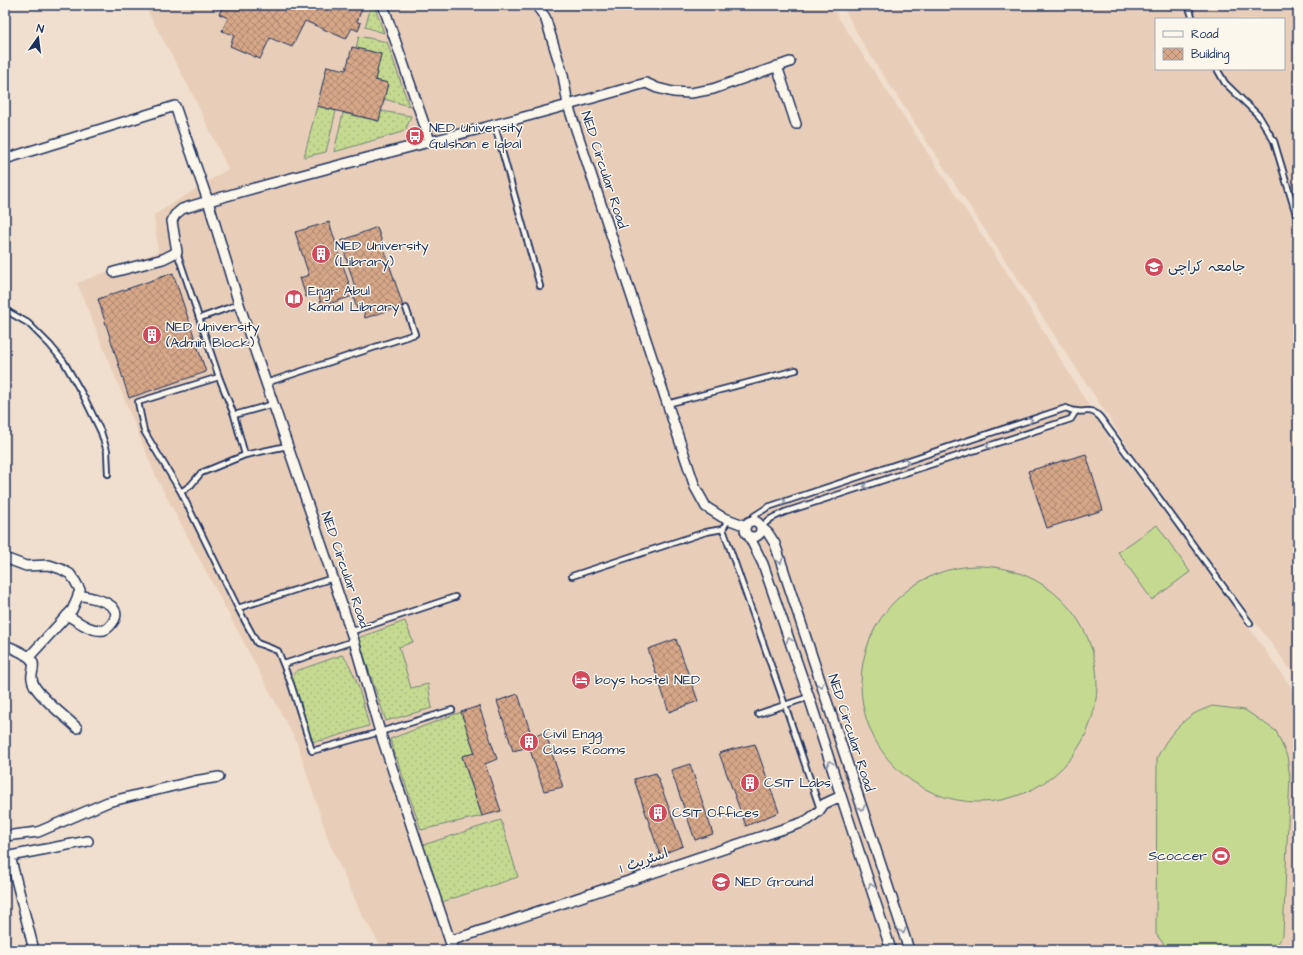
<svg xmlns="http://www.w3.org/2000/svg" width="1303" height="955" viewBox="0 0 1303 955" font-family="'Architects Daughter','Playpen Sans Arabic',sans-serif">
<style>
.built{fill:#e8ceb9;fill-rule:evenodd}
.grass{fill:url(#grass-dots);stroke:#708477}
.pitch{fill:#c5da90;stroke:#708477}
.building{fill:url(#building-cross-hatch);stroke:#1b2f5e}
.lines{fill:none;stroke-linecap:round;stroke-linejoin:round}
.service-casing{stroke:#1b2f5e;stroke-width:8}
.minor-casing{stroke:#1b2f5e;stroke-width:12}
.service{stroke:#fbf7ec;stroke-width:4.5}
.minor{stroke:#fbf7ec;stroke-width:9}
.oneway{stroke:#8b93a5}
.labels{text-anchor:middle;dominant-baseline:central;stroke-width:3;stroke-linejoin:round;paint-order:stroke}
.poi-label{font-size:14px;fill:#1b2f5e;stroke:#fbf7ec;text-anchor:start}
.street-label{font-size:14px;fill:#1b2f5e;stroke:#fbf7ec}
</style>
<defs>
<pattern id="grass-dots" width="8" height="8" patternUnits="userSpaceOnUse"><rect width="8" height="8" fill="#c5da90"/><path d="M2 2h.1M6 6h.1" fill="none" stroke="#a9bb7f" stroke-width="1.8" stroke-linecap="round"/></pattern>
<pattern id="building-cross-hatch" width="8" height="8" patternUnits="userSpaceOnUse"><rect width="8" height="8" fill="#d6a788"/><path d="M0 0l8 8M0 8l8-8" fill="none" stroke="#ad8872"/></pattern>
</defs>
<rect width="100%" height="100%" fill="#f0dfce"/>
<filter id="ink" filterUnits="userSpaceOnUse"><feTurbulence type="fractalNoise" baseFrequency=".025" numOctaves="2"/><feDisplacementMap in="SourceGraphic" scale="8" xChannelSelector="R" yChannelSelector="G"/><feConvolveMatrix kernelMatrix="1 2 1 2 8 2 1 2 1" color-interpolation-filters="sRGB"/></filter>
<g filter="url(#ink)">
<path class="built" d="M144,5h687l7,12 179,271 91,149 143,193 47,67v253h-915l-22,-37 -32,-71 -32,-99 -141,-266 -79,-194 81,-31 -4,-37 74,-46 -36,-76z
M842,5h456v675l-158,-215 -276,-419zM1156,19h128v50h-128z"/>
<path class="grass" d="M370,5h4l10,28 -19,-6 4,-13z
M359,36l28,6 22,64 -25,-7 4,-16 -13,-3 6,-26 -25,-6z
M317,106l19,5 -10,41 -22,5z
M381,111l30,5 -5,13 -4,3 -68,20 9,-39 35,8z
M405,621l8,21 -14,5 12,41 17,-4 4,24 -46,13 -28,-83z
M342,655c14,14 22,52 27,71l-45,14 -15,2 -20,-61 7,-10z
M461,712l14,41 -13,4 20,59 -61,14 -31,-91z
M501,820l17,57 -76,25 -19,-57z"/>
<path class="pitch" d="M1157,525l33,47 -38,28 -34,-48z
M861 684a118 118 0 1 1 236 0a118 118 0 1 1-236 0Z
M1212,706l33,4 31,21 11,25 3,21 -7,158 -11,15h-104l-12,-16 1,-176c8,-17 19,-32 35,-43 6,-4 13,-6 20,-9z"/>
<path class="building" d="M224,5h139l-6,17 4,1 -3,8 -6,-3 -6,11 -41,-18 -13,26 -22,-9 -10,21 -30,-13 4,-11 -12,-4 6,-13 -9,-4z
M352,47l29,7 -6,26 13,3 -9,38 -62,-15 10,-40 19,4z
M329,222l24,74 -31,10 -4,-13 -12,4 -6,-19 9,-3 -14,-43z
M377,227l26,79 -38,12 -2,-11 -6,2 -4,-13 4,-2 -16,-53z
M173,273l33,99 -77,26 -31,-99z
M1086,454l17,56 -56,18 -19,-57z
M676,639l22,62 -29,11 -21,-63z
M518,694l14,43 13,-5 18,55 -19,4 -15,-44 -16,4 -16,-50z
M479,706l18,53 -12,5 16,47 -19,5 -20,-60 13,-3 -14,-41z
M755,744l24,68 -33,14 -27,-73 14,-4z
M690,764l23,70 -18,6 -24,-70z
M656,773l27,73 -23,9 -26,-76z"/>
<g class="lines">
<defs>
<path id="service" d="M1188,5l5,14
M1217,69l8,14 34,33 15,25 24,80
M495,126l45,160
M177,252l42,125 15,38 11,40
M5,310l23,13 22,22 14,17 20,35 17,35 6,19 1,23
M200,318l39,-14
M219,377l-81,25 6,29 37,61 57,116 19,35 21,8 13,33 21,67 68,-19 72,-22
M266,383l149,-49 -9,-26
M667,404l129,-34
M234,415l40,-11
M181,492l10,-7 10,-12 44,-18 42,-9
M751,521l3,-5 14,-9 298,-99c3,1 6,3 9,3 12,2 15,-4 25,6l150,206
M762,528c5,-9 14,-12 23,-16l286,-93 5,-8
M723,529l62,176 35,104
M572,576l134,-44 17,-3 5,-9
M238,608l95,-30
M350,632l105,-35
M284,664l70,-23
M758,714l51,-17"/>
<path id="minor" d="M383,5l47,136
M536,5l9,12 18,58 5,30 78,-22 11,5 16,4 18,1 22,-4 77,-27
M777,66l19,58
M5,159l170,-53 33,95 31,103 94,274 21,63 26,91 73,218
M114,272l49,-13 14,-7 -5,-31 3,-6 7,-6c128,-39 258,-68 386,-104l127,382 11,20 16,10 24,9
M745 529a8 8 0 1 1 16 0a8 8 0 1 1-16 0Z
M762,528l6,5 7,11 134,406
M749,536l14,28 46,133 82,253
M5,558l21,8 23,-1 12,4 9,5 5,7 5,9 -3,9 -5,11 -43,47
M67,615c10,6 24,17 37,15 4,-1 7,-5 9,-8 13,-19 -23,-25 -35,-27
M5,645c7,3 26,10 28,18 2,8 -5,12 2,24 11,16 29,28 42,41
M5,836l33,-4 70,-30 86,-21 25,-4
M10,856l24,94
M5,857l83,-16
M450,941l351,-118 7,-3 11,-9 5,-7 17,-8"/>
</defs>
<use href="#service" class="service-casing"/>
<use href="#minor" class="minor-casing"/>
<use href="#service" class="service"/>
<use href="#minor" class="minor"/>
</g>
<defs><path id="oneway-chevron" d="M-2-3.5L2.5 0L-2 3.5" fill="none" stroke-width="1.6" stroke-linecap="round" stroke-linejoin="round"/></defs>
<g class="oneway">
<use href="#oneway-chevron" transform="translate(1030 420) rotate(-18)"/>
<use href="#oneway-chevron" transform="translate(989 446) rotate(162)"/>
<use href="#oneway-chevron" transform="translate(906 461) rotate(-18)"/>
<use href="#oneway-chevron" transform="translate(866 486) rotate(162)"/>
<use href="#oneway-chevron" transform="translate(783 501) rotate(-18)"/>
<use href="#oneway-chevron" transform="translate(780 561) rotate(73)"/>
<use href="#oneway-chevron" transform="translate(789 640) rotate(-109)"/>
<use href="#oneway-chevron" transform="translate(821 685) rotate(72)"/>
<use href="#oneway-chevron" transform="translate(830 763) rotate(-108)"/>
<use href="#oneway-chevron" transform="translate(862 808) rotate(72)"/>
<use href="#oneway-chevron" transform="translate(871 886) rotate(-108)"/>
<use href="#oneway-chevron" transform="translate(903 931) rotate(72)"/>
</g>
</g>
<defs>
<symbol id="bus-disc" viewBox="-11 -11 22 22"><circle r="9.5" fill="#d1495b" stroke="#fbf7ec"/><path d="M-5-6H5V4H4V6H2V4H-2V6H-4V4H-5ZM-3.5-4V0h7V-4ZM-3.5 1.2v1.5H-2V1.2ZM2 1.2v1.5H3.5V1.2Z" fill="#fff"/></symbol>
<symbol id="building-disc" viewBox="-11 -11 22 22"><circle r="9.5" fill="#d1495b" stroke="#fbf7ec"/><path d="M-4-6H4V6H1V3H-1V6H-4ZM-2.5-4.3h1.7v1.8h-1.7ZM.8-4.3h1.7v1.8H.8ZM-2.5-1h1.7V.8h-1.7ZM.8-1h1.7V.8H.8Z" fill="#fff"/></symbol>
<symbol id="university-disc" viewBox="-11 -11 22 22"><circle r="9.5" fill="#d1495b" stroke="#fbf7ec"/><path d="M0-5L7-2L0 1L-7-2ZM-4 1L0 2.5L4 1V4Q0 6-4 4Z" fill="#fff"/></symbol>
<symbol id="library-disc" viewBox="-11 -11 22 22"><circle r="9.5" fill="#d1495b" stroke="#fbf7ec"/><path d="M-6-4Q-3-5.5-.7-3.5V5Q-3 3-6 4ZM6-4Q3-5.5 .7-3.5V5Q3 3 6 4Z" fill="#fff"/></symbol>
<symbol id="hotel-disc" viewBox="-11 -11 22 22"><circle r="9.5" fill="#d1495b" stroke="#fbf7ec"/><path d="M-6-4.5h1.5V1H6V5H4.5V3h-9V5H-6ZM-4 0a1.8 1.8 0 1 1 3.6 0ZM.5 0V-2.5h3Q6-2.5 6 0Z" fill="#fff"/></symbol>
<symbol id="stadium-disc" viewBox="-11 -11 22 22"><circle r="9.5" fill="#d1495b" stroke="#fbf7ec"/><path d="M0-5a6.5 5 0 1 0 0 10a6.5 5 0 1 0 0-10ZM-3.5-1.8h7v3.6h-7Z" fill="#fff"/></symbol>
</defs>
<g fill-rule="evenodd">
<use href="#bus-disc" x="404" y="125" width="22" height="22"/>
<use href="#building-disc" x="310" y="243" width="22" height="22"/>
<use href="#university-disc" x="1143" y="256" width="22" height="22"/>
<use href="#library-disc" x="283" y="288" width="22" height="22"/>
<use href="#building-disc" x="141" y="324" width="22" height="22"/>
<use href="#hotel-disc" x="570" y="669" width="22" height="22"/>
<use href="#building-disc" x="518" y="731" width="22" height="22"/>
<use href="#building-disc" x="739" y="772" width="22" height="22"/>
<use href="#building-disc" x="647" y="802" width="22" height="22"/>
<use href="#stadium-disc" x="1210" y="845" width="22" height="22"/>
<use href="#university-disc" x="710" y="871" width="22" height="22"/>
</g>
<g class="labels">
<g class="poi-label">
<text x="429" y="128">NED University<tspan x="429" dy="16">Gulshan e Iqbal</tspan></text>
<text x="335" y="246">NED University<tspan x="335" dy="16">(Library)</tspan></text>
<text x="1168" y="267">جامعہ کراچی</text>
<text x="308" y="291">Engr Abul<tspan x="308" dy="16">Kamal Library</tspan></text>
<text x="166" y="327">NED University<tspan x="166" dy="16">(Admin Block)</tspan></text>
<text x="595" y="680">boys hostel NED</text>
<text x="543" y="734">Civil Engg.<tspan x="543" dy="16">Class Rooms</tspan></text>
<text x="764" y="783">CSIT Labs</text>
<text x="672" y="813">CSIT Offices</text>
<text x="1207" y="856" text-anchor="end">Scoccer</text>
<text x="735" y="882">NED Ground</text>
</g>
<g class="street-label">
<text transform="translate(604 170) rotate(72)">NED Circular Road</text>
<text transform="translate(345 570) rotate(71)">NED Circular Road</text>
<text transform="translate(851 733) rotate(72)">NED Circular Road</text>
<text transform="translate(644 861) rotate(-19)">اسٹریٹ 1</text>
</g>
</g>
<rect width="1303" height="955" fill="none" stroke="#fbf7ec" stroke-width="20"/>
<rect x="10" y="10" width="1283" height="935" fill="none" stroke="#1b2f5e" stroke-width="1.5" filter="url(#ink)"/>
<rect x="1155" y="18" width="130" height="52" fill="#fbf7ec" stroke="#a1a7b3"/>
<rect x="1163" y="31" width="20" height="6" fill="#fbf7ec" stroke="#a1a7b3"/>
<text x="1191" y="38" font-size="12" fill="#1b2f5e">Road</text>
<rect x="1163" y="48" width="20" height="12" fill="url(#building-cross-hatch)" stroke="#a1a7b3"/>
<text x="1191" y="58" font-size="12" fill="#1b2f5e">Building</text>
<g transform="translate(38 38) rotate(14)" stroke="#fbf7ec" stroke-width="3" paint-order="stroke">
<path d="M0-3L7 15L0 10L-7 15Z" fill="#1b2f5e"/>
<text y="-6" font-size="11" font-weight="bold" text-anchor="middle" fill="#1b2f5e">N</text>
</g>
</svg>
